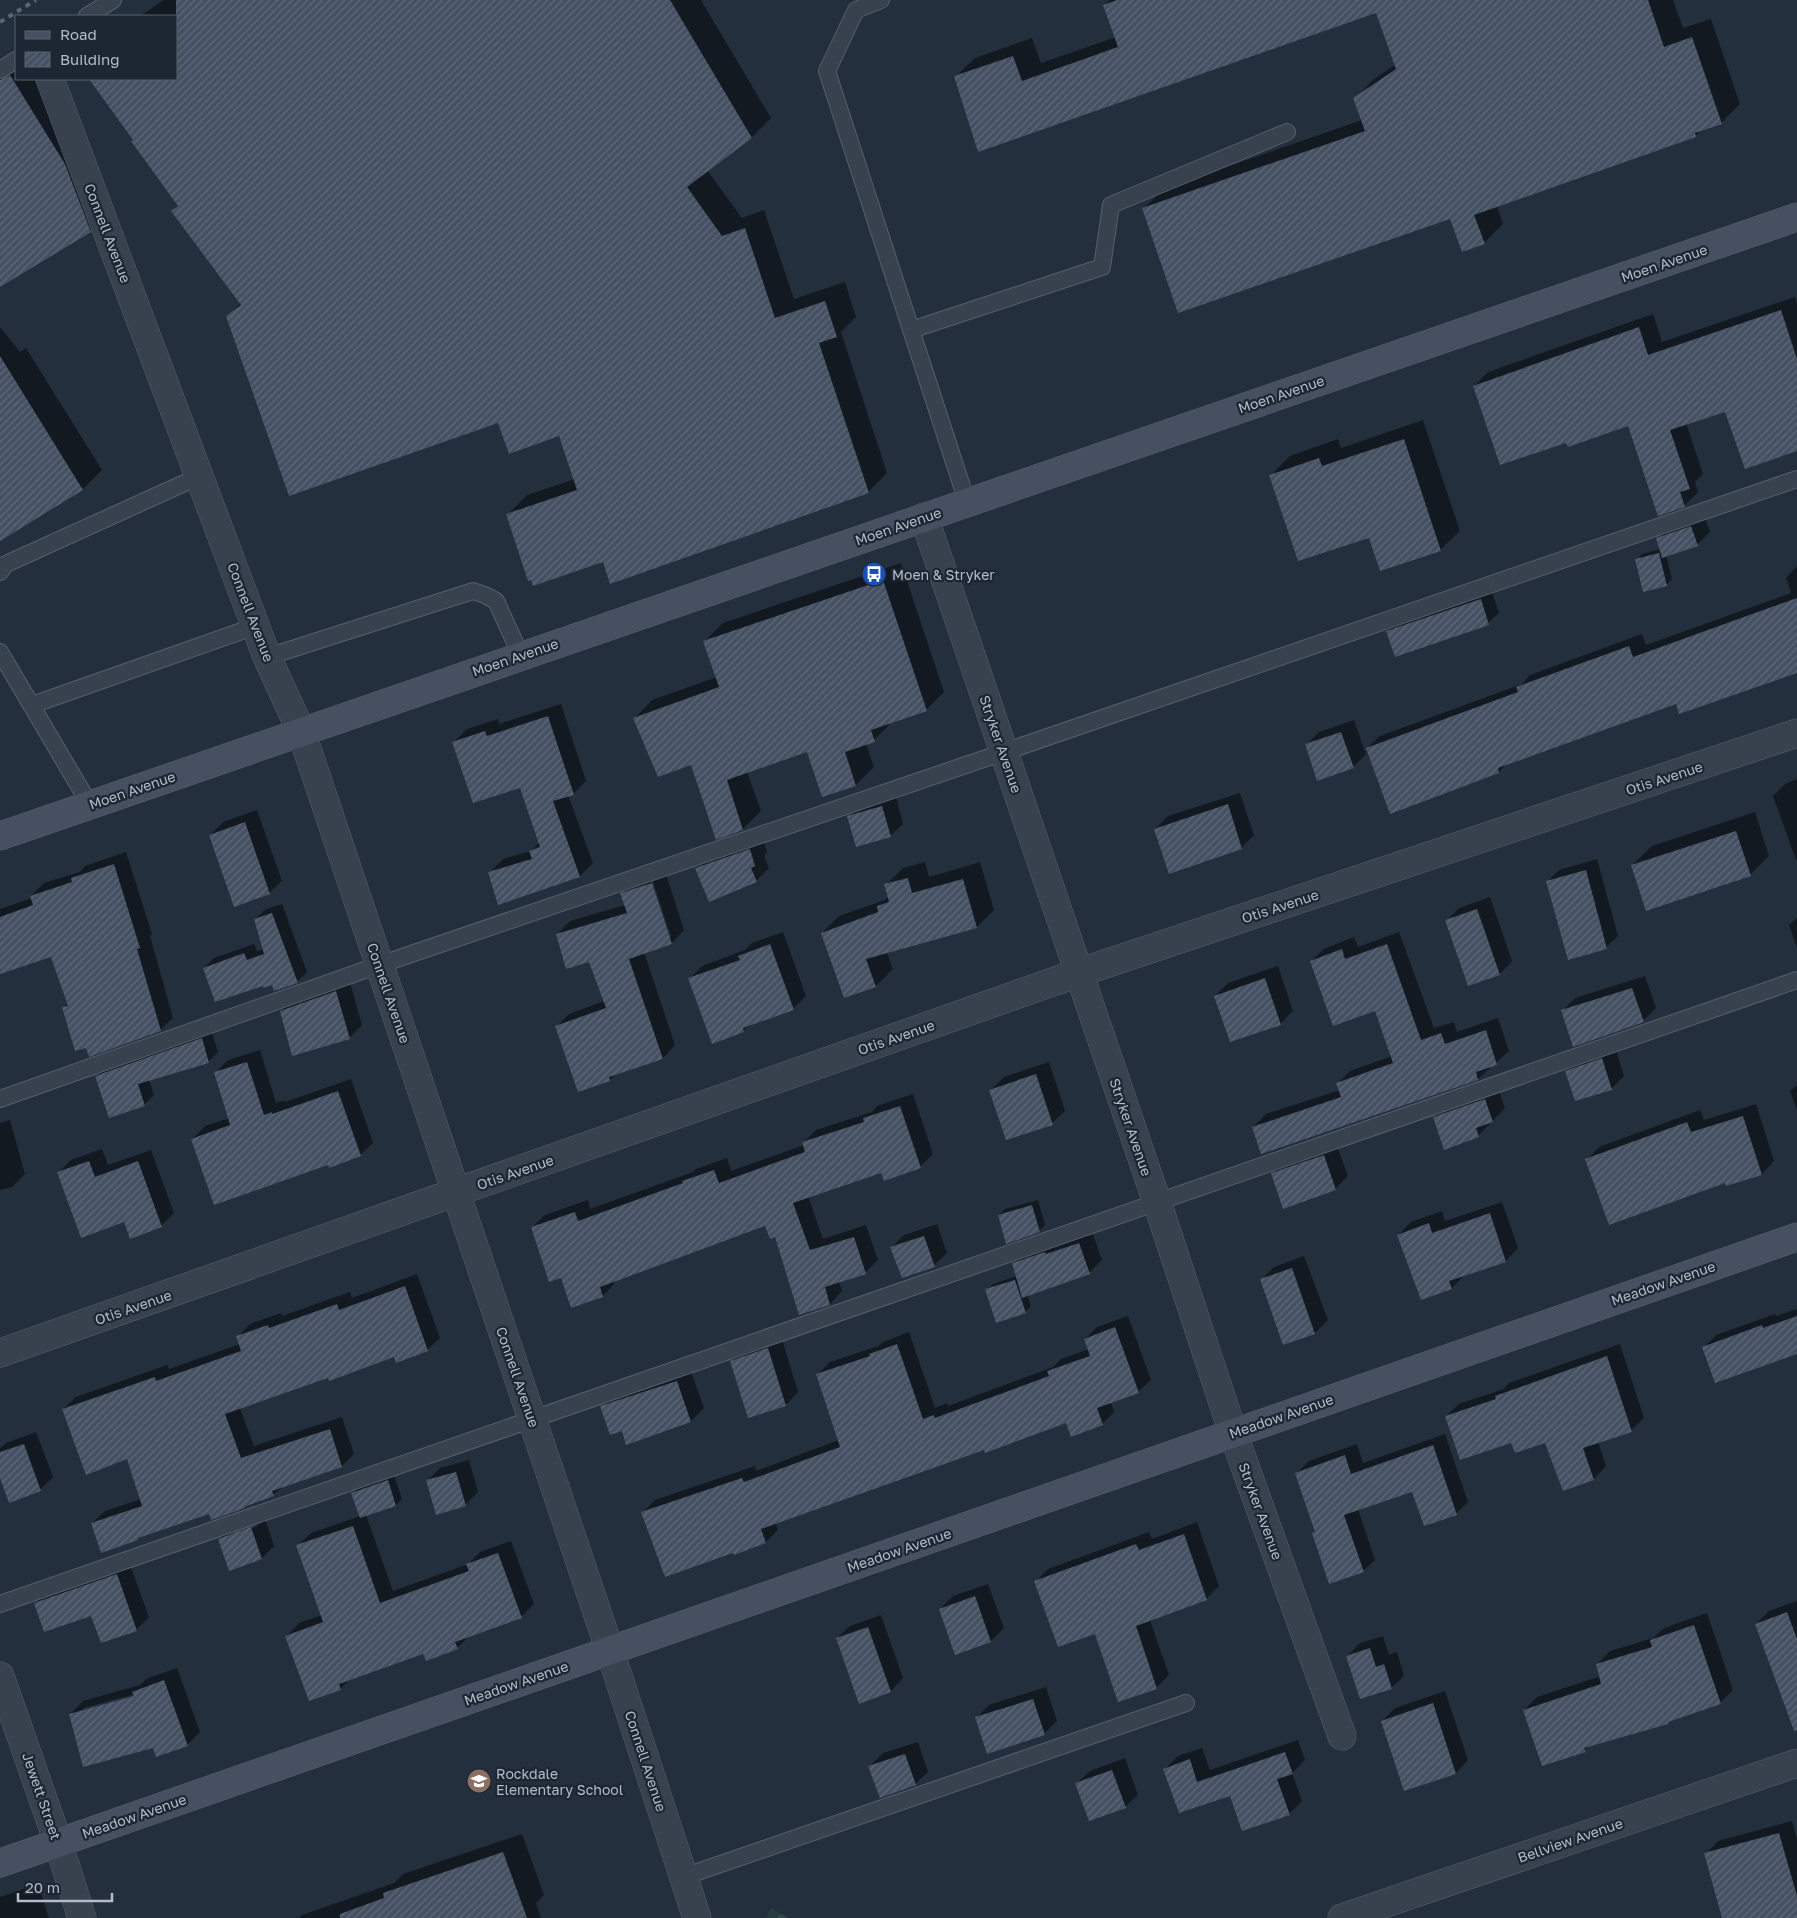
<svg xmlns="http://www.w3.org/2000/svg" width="1797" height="1918" viewBox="0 0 1797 1918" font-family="'Golos Text',sans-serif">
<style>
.park{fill:url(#park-crowns)}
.shadow{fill:#0007;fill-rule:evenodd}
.building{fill:url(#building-hatch)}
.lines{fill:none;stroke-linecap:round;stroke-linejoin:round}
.lane-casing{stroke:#565f6c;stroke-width:18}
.street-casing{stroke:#565f6c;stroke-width:29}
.secondary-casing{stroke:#565f6c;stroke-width:29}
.lane{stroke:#38414e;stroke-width:16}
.street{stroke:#38414e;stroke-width:28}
.secondary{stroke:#465061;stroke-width:28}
.rail{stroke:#5a6575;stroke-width:4;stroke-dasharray:5 5;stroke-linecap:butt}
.labels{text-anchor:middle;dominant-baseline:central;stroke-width:4.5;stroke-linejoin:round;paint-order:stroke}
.street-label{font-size:14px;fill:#b4bcc9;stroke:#1d2633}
.poi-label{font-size:14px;fill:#b4bcc9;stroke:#1d2633;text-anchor:start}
</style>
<defs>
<pattern id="park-crowns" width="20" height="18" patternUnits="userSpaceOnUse" patternTransform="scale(1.25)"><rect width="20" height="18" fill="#263c3f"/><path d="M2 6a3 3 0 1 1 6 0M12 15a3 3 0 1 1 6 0" fill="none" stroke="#435659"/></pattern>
<pattern id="building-hatch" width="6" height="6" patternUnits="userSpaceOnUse" patternTransform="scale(1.25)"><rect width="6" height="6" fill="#455162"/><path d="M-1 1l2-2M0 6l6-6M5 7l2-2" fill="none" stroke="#5d6877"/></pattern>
</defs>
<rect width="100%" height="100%" fill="#242f3e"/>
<path class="park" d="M771,1908l18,10h-23z"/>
<path class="shadow" d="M163,0h538l70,118 -19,19 -45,33 35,48 22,-8 30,89 51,-17 11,35 -15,15 46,141 -19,19 -265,69 -95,-47 19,-19 48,-16 -16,-44 -331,-119 13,-13 -68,-92 6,-6 -89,-126h86v-63h-35z
M1110,0h563l10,28 28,-9 29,85 -19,19 -19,7 -7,6 -198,70 6,18 -19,19 -33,-26 -308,-8 20,-20 199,-69 -7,-22 19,-19 21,-14 -18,-53 -398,138 -24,-73 20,-19 57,-20 9,25 75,-26 -12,-32z
M16,68v11h27l66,133 -19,19 -90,55v-208z
M1795,297l2,6v147l-71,-40 -40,13 17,51 -8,8 3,10 -14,14 -55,-82 -62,17 -93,-55 14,-14 165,-58 9,28z
M0,327l20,25 6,-4 76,122 -19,19 -83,50z
M1423,420l37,111 -20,19 -70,-13 -99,-62 19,-19 48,-17 3,9z
M1704,514l6,18 -13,13 -31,10 6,24 -6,6 -30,-25 6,-6 19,-5 -4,-10 13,-13z
M901,563l43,129 -18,18 -34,12 -18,18 -8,3 8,24 -18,18 -33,11 -15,-45 -61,21 14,39 -18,18 -51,-65 -57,-46 17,-18 65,-23 -12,-36 18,-18z
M1797,566v99l-121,38 -168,59 -9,10 -109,40 -23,-64 13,-12 142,-52 8,-9 112,-41 4,11 145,-52 -5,-15z
M1491,589l8,24 -11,10 -101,8 11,-10z
M561,704l25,77 -13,13 -5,1 25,68 -13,13 -81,27 -9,-31 13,-13 28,-8 9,-9 -19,-56 -67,-44 13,-13 31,-10 1,5z
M1354,720l12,34 -13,13 -47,-22 13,-13z
M1797,779v81h-1l-23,-64 12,-12z
M1240,793l14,42 -13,13 -86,-19 13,-13z
M895,794l8,30 -13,12 -41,-19 12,-13z
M257,810l25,71 -13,12 -59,-58 13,-13z
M1755,812l14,44 -19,19 -118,-10 20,-19z
M762,837l5,15 -3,4 5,12 -13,13 -60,-13 13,-13z
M126,852l26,82 -2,2 23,82 -13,12 -96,-22 4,-5 -16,-47 -52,17v-64l32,-11 -1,-2 13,-13 36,-11 5,-6z
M1597,859l21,77 -12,11 -58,-66 11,-11z
M925,862l4,15 51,-15 14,48 -17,17 -90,25 6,17 -17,17 -54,-53 17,-17 46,-16 4,-4 -3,-11 17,-17z
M665,871l19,59 -12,13 -28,9 31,93 -12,13 -47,16 -6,6 -31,11 -23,-64 13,-13 35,-13 -14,-40 -33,-27 13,-13 55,-16 -4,-11 13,-13zM651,876l20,61h-2l-20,-60z
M1490,897l22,64 -12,13 -31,10 -23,-63 13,-13z
M282,904l25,68 -10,10 -24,1 -69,-15 10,-10 40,-14 3,7 7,-2 -9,-30 11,-10z
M1797,918v30l-8,-23z
M783,932l23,64 -13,13 -43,15 -7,7 -53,-53 12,-12 43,-16 7,-7z
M1399,932l35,96 20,-6 3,10 41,-14 11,33 -31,28 -216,74 -9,-26 13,-13 74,-24 -2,-7 12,-12 42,-15 -16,-46 -65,-49 13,-12 30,-12 4,10z
M1278,966l15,45 -13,13 -65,-28 13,-13z
M1645,976l11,32 -13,13 -81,-10 13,-13z
M349,979l13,46 -13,13 -68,-27 13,-13z
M211,1030l7,22 -10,10 -59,17 5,16 -10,10 -47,-29 9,-9z
M1615,1046l9,30 -13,13 -45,-18 13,-12z
M260,1050l16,53 8,-3 1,2 66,-23 22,64 -13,12 -31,9 -137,-25 13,-13 25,-8 -15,-45 13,-13z
M1049,1062l16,49 -13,12 -61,-33 13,-13z
M1797,1085v25l-7,-19z
M1498,1087l7,21 -27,28 -44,-19 13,-12z
M913,1094l20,60 -13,13 -38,4 -74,25 15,43 43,-14 12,35 -13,13 -26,8 3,10 -12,13 -64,-80 -152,56 1,3 -12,13 -41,-19 -30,-50 13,-12 43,-15 2,9 103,-37 3,-3 31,-11 4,13 73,-26 -1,-2 13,-13 56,-18 5,-6z
M1756,1104l18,57 -12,13 -36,7 -139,-21 12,-13 101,-37 4,10z
M10,1120l15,54 -13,13 -12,3v-67z
M1336,1143l12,33 -13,13 -63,-15 13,-13z
M102,1149l6,16 43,-15 23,63 -13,13 -36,-5 -66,-49 12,-12z
M1038,1200l7,25 -6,6 -40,-16 6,-6z
M1502,1202l16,46 -12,13 -42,14 -12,13 -31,11 -23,-64 13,-13 31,-11 3,10z
M937,1224l10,29 -13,12 -42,-18 12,-12z
M1092,1231l10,29 -12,12 -63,22 4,12 -6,6 -38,-22 6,-6 24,-8 -4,-12 13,-13z
M1304,1256l24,64 -13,13 -31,10 -23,-63 13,-13z
M417,1274l23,64 -13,12 -32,6 -67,20 -88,32 14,38 88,-29 12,37 -12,12 -59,20 -10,9 -26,10 -3,2 -34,6 -69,22 -3,4 -46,-16 13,-12 36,-12 -13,-41 -65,-49 13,-12 91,-32 2,4 71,-25 -2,-8 12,-12 31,-11 1,3 68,-24 2,6z
M1797,1309v47l-1,-3 -93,-5 13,-13 59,-21 1,2z
M1128,1316l23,64 -13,12 -27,10 3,10 -12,12 -35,-2 -83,26 -209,75 3,7 -12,12 -123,-30 12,-12 100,-34 1,5 83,-31 -21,-66 12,-12 48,-16 5,-4 26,-10 26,76 12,-5 1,3 105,-39 8,-8 28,-10 -4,-10 12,-12z
M781,1336l17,56 -12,13 -37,11 -17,-55 12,-12z
M1620,1344l24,74 -13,12 -33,12 8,24 -12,13 -48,-38h-34l-66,-25 13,-12 45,-15 5,-6z
M690,1369l14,39 -13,13 -64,22 -4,-14 -22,-22 13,-13z
M36,1432l17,45 -13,13 -40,-15v-27l6,-5z
M1445,1434l23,68 -12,12 -43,-24 -55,19 17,51 -12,11 -50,-38 3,-3 -19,-57 12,-12 48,-17 6,19z
M469,1460l9,32 -13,13 -38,-24 13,-13z
M394,1475l8,24 -6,6 -30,10 27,76 75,-27 12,-12 31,-11 23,63 -13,13 -51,18 -13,13 -33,4 -73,26 -11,11 -53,-53 12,-13 23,-8 -24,-70 13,-12 49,-17 -7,-23 6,-6z
M264,1515l10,31 -12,12 -43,-19 13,-12zM257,1524l1,2 -25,9v-3z
M1197,1522l22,64 -12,12 -57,22 19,55 -13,13 -60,-56 -61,-50 13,-13 101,-37 3,7z
M129,1562l20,55 -13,13 -44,-16 -56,-11 12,-13z
M988,1584l16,44 -13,13 -35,12 -16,-44 13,-13z
M1797,1601v80l-41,-57 13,-13z
M1707,1613l26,77 -13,13 -50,17 -3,3 -77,22 -5,5 -61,-40 13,-13 64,-21 -4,-12 13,-13 43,-13 11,-10z
M881,1615l22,63 -12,13 -31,11 -23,-64 13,-12z
M1383,1636l6,19 8,-3 7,24 -13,12 -44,-32 13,-13z
M177,1668l23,64 -13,13 -34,1 -83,-32 13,-13 57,-16 6,-6zM139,1693l1,2 -57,16v-3z
M1046,1687l11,34 -13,13 -68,-16 13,-13z
M1445,1691l23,69 -12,13 -74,-52 13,-13z
M1298,1740l7,20 -13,13 10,28 -13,13 -58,-20 -51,18 -15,-43 13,-13 24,-8 8,22z
M918,1742l10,30 -13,12 -45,-18 13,-13z
M1125,1758l13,37 -13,12 -48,-24 13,-12z
M1792,1821l5,18v79h-74l-17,-64 12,-13z
M522,1834l22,61 -8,8 5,15h-242l3,-3 92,-32 9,-9z
M38,1884l11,34h-49v-21z"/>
<path class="building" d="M176,0h494l82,138 -65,49 35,49 23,-8 30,90 50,-17 12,36 -18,6 50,150 -259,91 -7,-22 -70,24 -2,-6 -3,1 -22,-67 71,-24 -18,-54 -50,18 -11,-31 -209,73 -63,-180 15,-11 -70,-94 7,-5 -47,-65 2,-1 -44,-61h87z
M1117,0h531l16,47 28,-10 30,87 -27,9 1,4 -222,78 11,29 -23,8 -12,-33 -272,94 -36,-105 223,-77 -12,-33 43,-29 -20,-56 -398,139 -24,-76 59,-20 9,25 96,-34 -15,-42z
M10,75l55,89 26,68 -91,55v-207z
M1781,310l16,49v92l-52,18 -20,-57 -55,18 20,59 -10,3 5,15 -27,9 -30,-90 -60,21 -2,-4 -66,22 -27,-79 166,-59 9,28z
M0,356l83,134 -83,51z
M1404,439l37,112 -61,20 -11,-33 -71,23 -29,-86 50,-17 3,8z
M1691,526l7,20 -36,12 -6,-20z
M1659,553l8,33 -24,6 -8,-33z
M883,580l44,131 -56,19 4,12 -30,10 11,34 -34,11 -15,-45 -80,28 16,50 -27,10 -25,-75 -33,12 -25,-59 86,-31 -16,-46z
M1797,598v75l-118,41 -3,-10 -178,64 1,5 -109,41 -24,-66 152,-56 -2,-5 113,-41 4,11z
M1481,599l8,26 -94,32 -9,-26z
M548,716l26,79 -21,6 27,76 -82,28 -10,-33 44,-13 -3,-8 11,-4 -20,-59 -47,15 -21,-61 33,-11 2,5z
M1341,732l13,36 -37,13 -12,-37z
M1228,804l14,45 -73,25 -15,-45z
M882,806l9,31 -35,10 -9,-31z
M245,822l25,72 -36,13 -25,-72z
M1736,831l15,45 -105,35 -15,-46z
M750,849l5,17 -4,2 6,14 -48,20 -14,-34z
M114,864l26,84 -3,1 24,82 -72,26 -3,-9 -11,3 -13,-44 6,-1 -17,-49 -51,17v-57l33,-12 -3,-9 42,-14 -1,-4z
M1586,870l21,79 -39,11 -22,-79z
M908,878l4,15 51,-14 14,49 -111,31 10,28 -32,11 -23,-65 57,-21 -1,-6 12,-4 -5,-18z
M652,883l20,61 -43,15 34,100 -54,18 1,4 -32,11 -23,-66 51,-18 -17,-46 -23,7 -10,-35 71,-21 -7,-20z
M1477,909l23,66 -32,11 -23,-66z
M272,913l26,70 -24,8 -2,-6 -9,3v-2l-48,16 -12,-34 41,-15 3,7 17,-6 -10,-35z
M770,944l24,66 -51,18 1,4 -32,12 -24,-66 52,-18 -2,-4z
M1387,944l34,96 20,-7 4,11 41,-14 11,35 -21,7 2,8 -217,74 -9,-27 89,-30 -5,-14 57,-20 -18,-52 -42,15 -23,-65 32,-12 3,10z
M1265,978l16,47 -51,17 -16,-46z
M1632,988l12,34 -71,25 -12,-37z
M336,991l14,48 -58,17 -12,-45z
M202,1038l7,25 -71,21 7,22 -36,12 -14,-42z
M1602,1058l10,32 -37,11 -10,-30z
M247,1062l17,53 8,-3v2l66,-23 23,65 -32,12 -1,-3 -114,40 -23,-66 39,-14 -16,-53z
M1036,1074l17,51 -47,15 -17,-50z
M1485,1099l8,23 -17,6 3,9 -35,13 -11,-33z
M900,1106l21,62 -37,13 -3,-8 -88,30 17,47 44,-13 12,37 -41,13 5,18 -31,10 -24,-78 -5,2 -5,-13 -165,61 3,10 -32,11 -10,-30 -12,4 -18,-55 44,-15 3,9 105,-38 -1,-2 32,-11 5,13 86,-31 -3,-10 62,-20 -1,-4z
M1743,1116l19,59 -36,11 -1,-3 -116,42 -24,-66 102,-37 4,10z
M1324,1155l12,35 -53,19 -12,-36z
M89,1161l6,16 43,-16 24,66 -32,12 -6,-17 -43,16 -24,-66z
M1032,1205l8,27 -34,12 -8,-29z
M1490,1213l16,49 -57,19 3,8 -31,11 -24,-65 32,-12 3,10z
M924,1236l11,31 -33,11 -12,-31z
M1079,1243l11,31 -68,24 -10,-35 33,-11 1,2z
M1292,1268l23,66 -32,11 -23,-66z
M1015,1280l11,33 -30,10 -11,-34z
M405,1286l23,65 -32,12 -2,-6 -65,24 -1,-3 -103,36 16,44 89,-29 12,38 -70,24 2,5 -30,11 1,1 -34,12 -2,-6 -71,24v2l-37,13 -10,-30 51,-17 -15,-47 -41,16 -24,-66 93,-32 1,4 85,-30 -5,-15 32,-11 1,3 68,-24 2,6z
M1797,1316v38l-82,29 -13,-36 60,-22 1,3z
M1115,1327l24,66 -42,15 6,17 -32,12 -5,-14 -81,30 -1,-3 -223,79 5,14 -32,12 -1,-2 -68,24 -24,-65 101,-34 2,4 96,-35 -24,-73 54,-18 -1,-2 28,-10 26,75 11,-4 1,3 114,-42 -2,-5 43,-15 -6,-17z
M768,1348l18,58 -38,12 -18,-57z
M1607,1356l25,76 -49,16 11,32 -31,11 -18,-48 -30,10 -4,-10 -51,17 -15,-44 51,-17 -1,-3z
M677,1381l14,41 -65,23 -4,-14 -12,4 -10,-29z
M24,1444l17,47 -32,12 -9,-25v-26z
M1433,1445l24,70 -33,11 -12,-34 -68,23 20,57 -35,12 -17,-51 3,-1 -20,-59 50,-18 6,19z
M456,1472l10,34 -30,9 -10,-35z
M388,1480l8,26 -36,12 -9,-25z
M353,1526l27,77 89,-32 -3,-7 32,-11 24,65 -67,24 3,7 -32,12 -3,-7 -84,30 2,6 -32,11 -24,-65 38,-14 -27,-77z
M251,1527l11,32 -33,12 -11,-32z
M1184,1534l23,66 -71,26 21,63 -39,13 -23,-68 -37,13 -24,-66 102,-37 3,6z
M117,1574l20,57 -36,12 -10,-27 -47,16 -10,-29z
M975,1596l16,46 -36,13 -16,-46z
M1787,1612l10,27v91l-3,1 -39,-107z
M1694,1625l27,79 -53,18v2l-84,24 2,4 -44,14 -19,-56 78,-26 -5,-20 56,-17 -2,-7z
M868,1627l23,65 -32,12 -23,-66z
M1370,1648l6,19 8,-3 8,25 -32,10 -14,-43z
M164,1680l24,66 -32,11 -3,-9 -70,19 -14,-53 65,-18 -2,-4z
M1033,1699l12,36 -58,19 -12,-37z
M1433,1703l23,71 -52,17 -23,-70z
M1285,1752l8,22 -16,5 13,36 -48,16 -12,-35 -51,17 -16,-44 27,-10 7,23z
M905,1754l11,31 -36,13 -12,-32z
M1112,1770l14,38 -37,13 -14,-38z
M1779,1833l18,63v22h-75l-18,-65z
M503,1852l24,66h-187v-4l44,-16 -1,-5z"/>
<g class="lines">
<defs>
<path id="lane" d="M881,0l-25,10 -29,61 140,431
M87,16l26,-16
M0,70l16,-10
M911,330l191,-63 9,-62 176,-73
M0,572l6,-8 194,-88
M0,652l90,153
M267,657l206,-66 12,4 11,6 25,55
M32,705l224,-79
M0,1099l379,-134 625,-213 793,-273
M0,1604l1797,-624
M683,1877l503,-174"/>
<path id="street" d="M50,79l217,578 34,74 309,920 87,267
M924,517l233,685 76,231 109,303
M0,1353l1078,-380 719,-240
M0,1676l58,166 24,76
M1342,1918l455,-155"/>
<path id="secondary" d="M0,836l1797,-619
M0,1863l1797,-626"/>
</defs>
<use href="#lane" class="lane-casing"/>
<use href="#street" class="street-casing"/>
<use href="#secondary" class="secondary-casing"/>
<use href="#lane" class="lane"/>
<use href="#street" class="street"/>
<use href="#secondary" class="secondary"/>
<path class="rail" d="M0,22l36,-22"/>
</g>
<defs>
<symbol id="bus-disc" viewBox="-11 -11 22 22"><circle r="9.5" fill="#1a4fb4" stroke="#1d2633"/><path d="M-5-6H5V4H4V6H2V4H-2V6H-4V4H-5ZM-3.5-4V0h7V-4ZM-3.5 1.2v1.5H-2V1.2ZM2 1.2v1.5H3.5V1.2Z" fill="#fff"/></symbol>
<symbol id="school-disc" viewBox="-11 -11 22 22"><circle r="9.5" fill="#8d6e63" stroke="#1d2633"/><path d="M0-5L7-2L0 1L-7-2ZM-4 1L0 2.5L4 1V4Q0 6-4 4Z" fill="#fff"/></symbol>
</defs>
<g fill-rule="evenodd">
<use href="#bus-disc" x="860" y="560" width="28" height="28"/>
<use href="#school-disc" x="465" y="1767" width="28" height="28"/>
</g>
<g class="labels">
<g class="street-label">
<text transform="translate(108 233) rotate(69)">Connell Avenue</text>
<text transform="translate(1664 263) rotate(-19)">Moen Avenue</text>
<text transform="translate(1281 394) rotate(-19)">Moen Avenue</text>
<text transform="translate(898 526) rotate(-19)">Moen Avenue</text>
<text transform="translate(251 612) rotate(69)">Connell Avenue</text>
<text transform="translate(515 657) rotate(-19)">Moen Avenue</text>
<text transform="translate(1001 744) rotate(71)">Stryker Avenue</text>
<text transform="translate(1664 778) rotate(-18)">Otis Avenue</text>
<text transform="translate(132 790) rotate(-19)">Moen Avenue</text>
<text transform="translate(1280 906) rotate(-18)">Otis Avenue</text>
<text transform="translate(389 993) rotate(71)">Connell Avenue</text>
<text transform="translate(896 1037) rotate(-19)">Otis Avenue</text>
<text transform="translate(1131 1127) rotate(71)">Stryker Avenue</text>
<text transform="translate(515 1172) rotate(-19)">Otis Avenue</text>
<text transform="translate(1663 1283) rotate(-19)">Meadow Avenue</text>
<text transform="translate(133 1307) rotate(-19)">Otis Avenue</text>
<text transform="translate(518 1377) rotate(71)">Connell Avenue</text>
<text transform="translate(1281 1416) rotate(-19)">Meadow Avenue</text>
<text transform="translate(1261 1511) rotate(70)">Stryker Avenue</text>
<text transform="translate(899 1550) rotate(-19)">Meadow Avenue</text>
<text transform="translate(516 1683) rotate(-19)">Meadow Avenue</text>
<text transform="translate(646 1761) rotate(72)">Connell Avenue</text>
<text transform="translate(42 1796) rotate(71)">Jewett Street</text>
<text transform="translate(134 1816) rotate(-19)">Meadow Avenue</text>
<text transform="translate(1570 1840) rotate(-19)">Bellview Avenue</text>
</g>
<g class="poi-label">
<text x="892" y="574">Moen &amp; Stryker</text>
<text x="496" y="1773">Rockdale<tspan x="496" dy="16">Elementary School</tspan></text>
</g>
</g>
<rect x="15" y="15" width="162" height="65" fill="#1d2633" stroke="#59626f"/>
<rect x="25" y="31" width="25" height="8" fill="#465061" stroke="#59626f"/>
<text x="60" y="40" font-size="15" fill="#b4bcc9">Road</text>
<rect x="25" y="52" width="25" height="15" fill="url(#building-hatch)" stroke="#59626f"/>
<text x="60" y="65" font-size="15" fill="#b4bcc9">Building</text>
<path d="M18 1893v8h94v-8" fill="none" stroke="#b4bcc9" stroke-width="2.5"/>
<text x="25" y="1893" font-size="15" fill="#b4bcc9" stroke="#1d2633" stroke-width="4" paint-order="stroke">20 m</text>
</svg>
